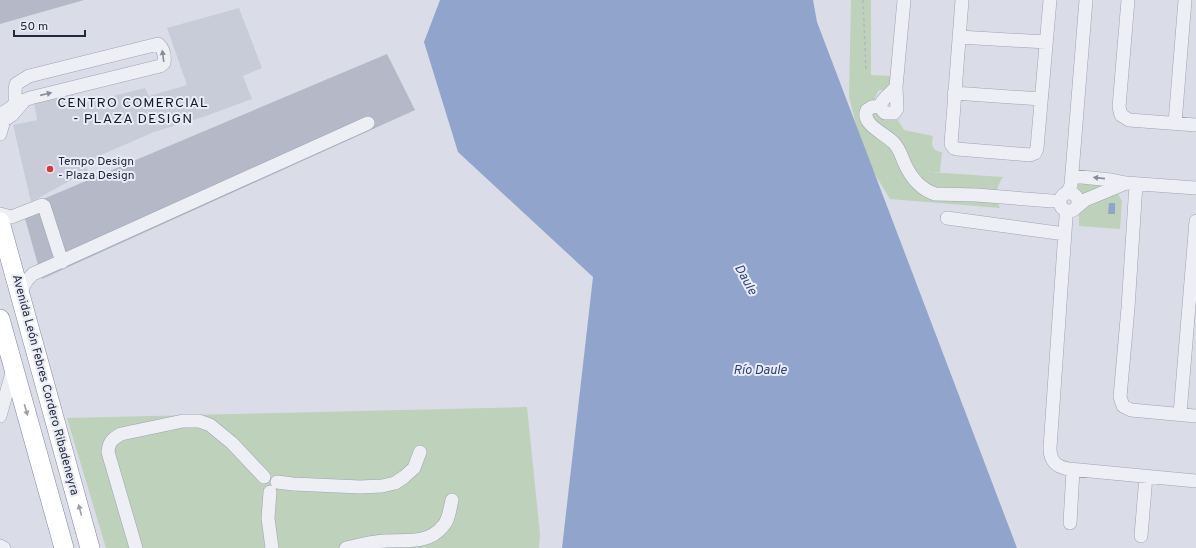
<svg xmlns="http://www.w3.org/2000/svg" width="1196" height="548" viewBox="0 0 1196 548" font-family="Overpass,sans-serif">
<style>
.built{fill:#c8ccd9}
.green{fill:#bdd1bb}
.water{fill:#91a4cb}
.building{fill:#b4b8c7}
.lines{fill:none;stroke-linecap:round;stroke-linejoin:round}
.minor-casing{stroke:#9fa3b1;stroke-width:14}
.highway-casing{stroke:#81879f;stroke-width:20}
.path{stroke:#b4b8c2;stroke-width:1.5;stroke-dasharray:3 3;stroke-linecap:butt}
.minor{stroke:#edeff5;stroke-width:13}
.highway{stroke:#fff;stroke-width:19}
.oneway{fill:#888c9a}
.oneway2{fill:#9c9fa8}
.poi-dot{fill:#da3532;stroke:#eaecf5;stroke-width:1.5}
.labels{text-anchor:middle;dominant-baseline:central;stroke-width:4;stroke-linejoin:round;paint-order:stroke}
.poi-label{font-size:12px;fill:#23293e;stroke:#eaecf5;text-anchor:start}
.street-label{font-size:12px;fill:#23293e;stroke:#eaecf5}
.water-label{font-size:13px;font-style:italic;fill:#2a3f75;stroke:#eaecf5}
.quarter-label{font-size:14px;letter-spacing:1px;fill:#161a2e;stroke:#eaecf5}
</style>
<rect width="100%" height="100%" fill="#dadde7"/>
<path class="built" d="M239,8l23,60 -19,8 9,23 -49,18 -49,15 -69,30 3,9 -57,31 -18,-77 24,-5 -3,-18 39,-7 4,10 68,-17 4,8 38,-11 -20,-57z"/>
<path class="green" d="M851,0h20v75l20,1 -1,12 -12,3 -3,7v11c7,8 11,14 22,10l7,11 29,6c-2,9 -1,15 9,16l-2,20h-10l-2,-2 1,2 74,5c-7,10 -9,19 -3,31l-110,-9 -26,-43 -15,-59z
M1078,184h31l-28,11 -3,-4z
M1113,194h5l4,7 -2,28 -41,-3v-13l6,-7z
M527,407l13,127 -1,14h-433l-39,-130z"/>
<path class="water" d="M440,0h373l4,22 200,526h-455l31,-271 -135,-125 -34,-110z
M1109,203h6v11h-7z"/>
<path class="building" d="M0,0h84l-84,24z
M387,54l28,56 -373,169 -20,-71z"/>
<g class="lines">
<defs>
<path id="minor" d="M962,0l-11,144 3,4 3,1 73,6 5,-2 2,-5 13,-148
M1128,0l-9,107 2,8 8,5 67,5
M959,37l87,5
M896,87l8,-87
M896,87l1,22 -3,4h-9c-12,-11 6,-18 11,-26z
M954,93l87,6
M881,106l-9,1 -5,3c-7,14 19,24 27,33 5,5 7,12 10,19 6,14 16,27 31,32l41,1 76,6
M2,113c21,-11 10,-12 14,-29l13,-8 129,-32c6,5 7,12 6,19l-4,3 -130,32 -5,2 -13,15 -8,5
M1175,123l10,-123
M0,134l4,-14 -2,-7
M1072,176l39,4 15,3 70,5
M1136,184l-8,124 -8,89 3,9 8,4 65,6
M1060 202a9 9 0 1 1 18 0a9 9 0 1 1-18 0Z
M1065,194l4,-4 2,-5 15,-185
M1078,206l7,-6 41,-17
M0,214l11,3 3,-1 28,-11 2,1 18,56
M1066,217l-16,231c0,13 6,19 19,21l127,12
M947,218l118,16
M20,293l7,-13 6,-6 335,-151
M1180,414l16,-193
M0,416l13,-47
M277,482l16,2 67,3 22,-1 13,-3 9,-6 10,-9 6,-16
M270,492l-2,26 4,30
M1070,523l3,-53
M1141,536l5,-60
M0,546l4,2
M136,548l-28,-96c1,-10 4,-13 13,-18l62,-13h16l11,4 22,18 32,34
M346,548c10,-2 20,-5 30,-6 23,-4 51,5 67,-16 6,-6 7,-18 9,-26"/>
<path id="highway" d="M0,222l90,326
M0,319l64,229"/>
</defs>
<use href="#minor" class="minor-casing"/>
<use href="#highway" class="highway-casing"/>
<path class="path" d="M863,0l3,70"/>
<use href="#minor" class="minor"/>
<use href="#highway" class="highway"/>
</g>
<defs><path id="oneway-solid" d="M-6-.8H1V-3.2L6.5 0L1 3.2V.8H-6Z"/></defs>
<g class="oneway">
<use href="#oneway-solid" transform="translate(163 56) rotate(-98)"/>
<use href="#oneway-solid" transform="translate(46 94) rotate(-13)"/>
<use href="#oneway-solid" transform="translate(1099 178) rotate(-174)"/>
</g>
<g class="oneway2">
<use href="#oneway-solid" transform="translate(26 410) rotate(74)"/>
<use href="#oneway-solid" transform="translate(80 510) rotate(-105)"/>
</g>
<circle class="poi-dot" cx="50" cy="169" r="4"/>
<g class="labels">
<g class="poi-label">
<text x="58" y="162">Tempo Design<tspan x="58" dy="14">- Plaza Design</tspan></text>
</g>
<g class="street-label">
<text transform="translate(45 385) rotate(75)">Avenida León Febres Cordero Ribadeneyra</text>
</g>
<g class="water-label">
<text transform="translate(745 280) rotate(61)">Daule</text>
<text x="760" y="371">Río Daule</text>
</g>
<g class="quarter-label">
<text x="133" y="103">CENTRO COMERCIAL<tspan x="133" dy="16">- PLAZA DESIGN</tspan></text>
</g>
</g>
<path d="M14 30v6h71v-6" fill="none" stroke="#23293e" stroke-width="2"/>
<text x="20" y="30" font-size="12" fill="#23293e" stroke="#eaecf5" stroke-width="3" paint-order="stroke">50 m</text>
</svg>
